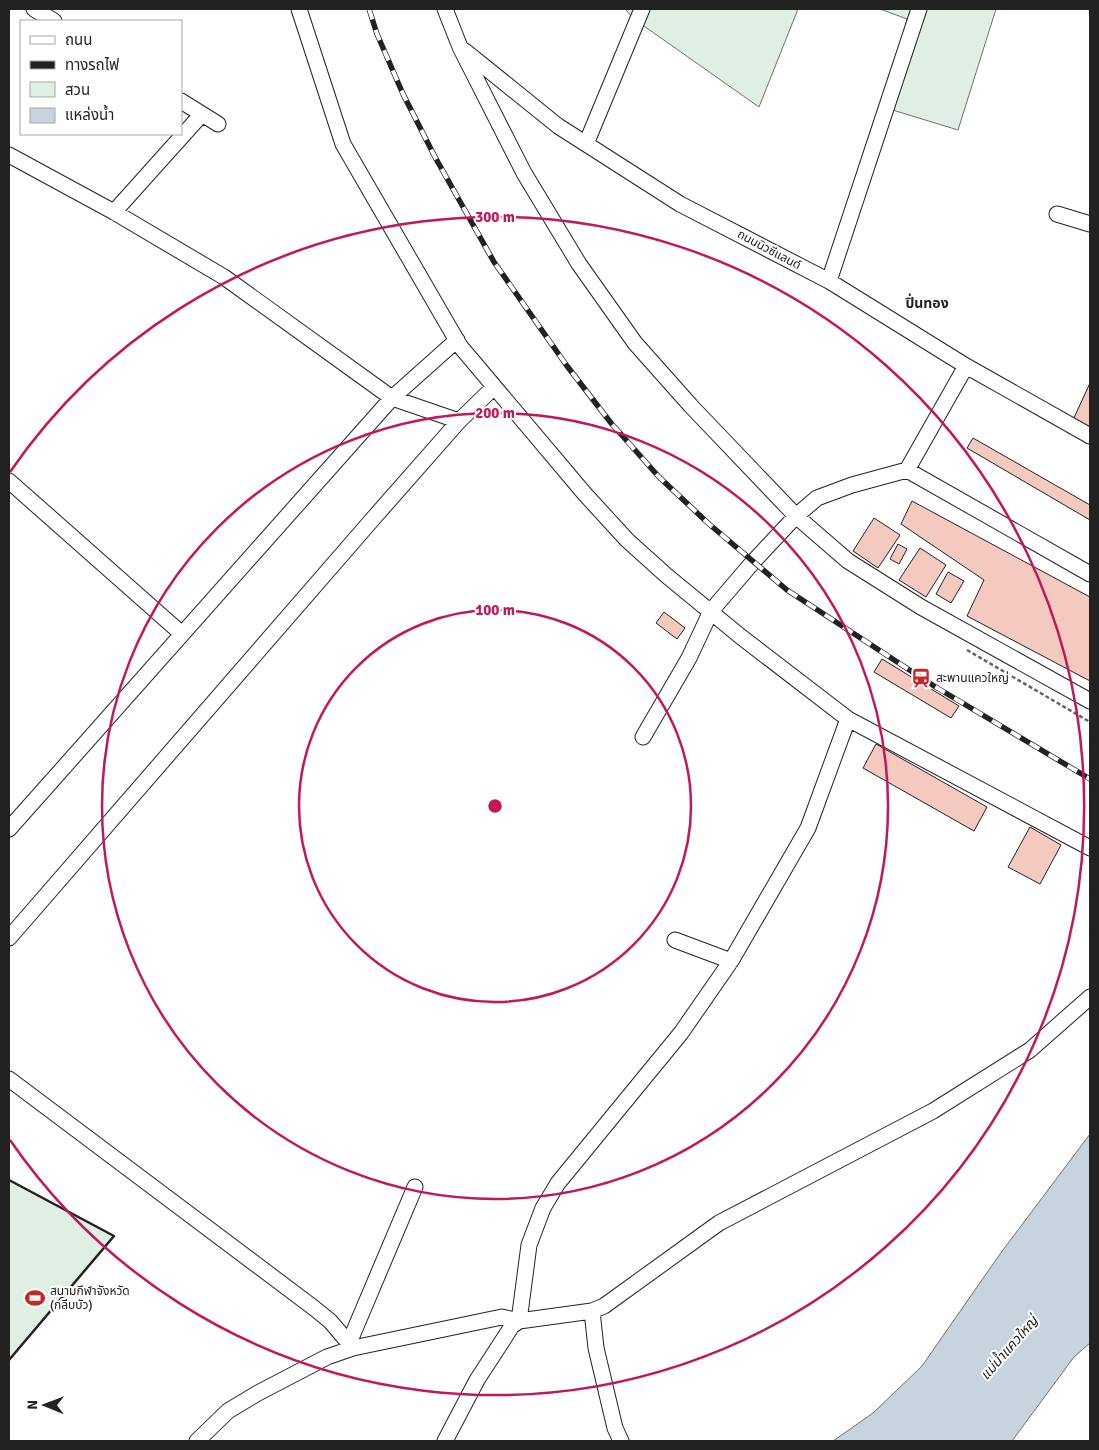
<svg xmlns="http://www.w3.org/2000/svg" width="1099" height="1450" viewBox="0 0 1099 1450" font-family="Signika,'Noto Sans Thai',sans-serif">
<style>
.green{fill:#e0efe3;stroke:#6f6f6f}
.water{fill:#c7d3dd;stroke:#6f6f6f}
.building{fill:#f3c9c0;stroke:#222}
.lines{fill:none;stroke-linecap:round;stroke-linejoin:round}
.minor-casing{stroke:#222;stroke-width:17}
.path{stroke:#646464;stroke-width:2.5;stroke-dasharray:4 2.5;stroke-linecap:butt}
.minor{stroke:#fff;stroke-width:15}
.rail-casing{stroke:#222;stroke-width:5.5}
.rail{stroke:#fff;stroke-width:4;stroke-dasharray:11;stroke-linecap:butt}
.wall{stroke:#222;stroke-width:2.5}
.ring{fill:none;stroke:#c2185b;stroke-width:2.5}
.labels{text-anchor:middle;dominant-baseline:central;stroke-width:4;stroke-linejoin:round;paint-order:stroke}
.street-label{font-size:12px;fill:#222;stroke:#fff}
.poi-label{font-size:12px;fill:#222;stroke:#fff;text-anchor:start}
.neighbourhood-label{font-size:14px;font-weight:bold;fill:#222;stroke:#fff}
.water-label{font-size:14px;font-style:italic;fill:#222;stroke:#fff}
.centre{fill:#c2185b;stroke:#fff;stroke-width:2.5}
.ring-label{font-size:15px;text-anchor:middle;font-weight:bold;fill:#c2185b;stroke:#fff;stroke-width:4;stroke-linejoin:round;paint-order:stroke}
</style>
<rect width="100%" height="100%" fill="#fff"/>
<path class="green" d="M625,9h173l-39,98 -125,-88z
M880,9h116l-38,121 -72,-22 21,-89z
M9,1180l105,56 -105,124z"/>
<path class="water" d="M1090,1134v209l-16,14 -62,84h-179l40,-28 49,-47 78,-112z"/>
<path class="building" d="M1090,383v45l-17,-8z
M973,438l117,67v15l-123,-72z
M912,501l178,96v84l-123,-65 17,-36 -83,-56z
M874,518l26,17 -22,33 -25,-17z
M898,544l9,5 -8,15 -9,-5z
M920,548l26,17 -20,32 -27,-17z
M948,572l16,9 -13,22 -15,-9z
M664,612l21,16 -8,11 -21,-16z
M882,659l77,47 -8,12 -77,-46z
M876,744l111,63 -13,24 -111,-63z
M1030,827l31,18 -21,39 -32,-17z"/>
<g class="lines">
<defs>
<path id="minor" d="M34,9l20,12
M299,9l44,135 117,202 124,147 43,47 40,36 73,60 108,83 242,129
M445,9l15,38 64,126 55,91 56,79 56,63 105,110 52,45 73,46 169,94
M465,51l93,75 122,78 149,77 137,85 124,70
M181,101l37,23
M586,144l56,-135
M9,155l105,57 110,65 168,121 65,-58
M114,212l88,-98
M1057,214l33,10
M829,281l90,-272
M907,470l59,-104
M9,481l173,153
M643,737l46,-79 22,-47 42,-49 43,-46 21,-18 35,-13 55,-15 183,104
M9,829l383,-431 67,23
M9,938l362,-417 88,-100 35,-34
M675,940l56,21
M9,1079l305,229 16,13 23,27
M592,1311l4,37 19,80 6,13
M349,1343l66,-156
M197,1441l31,-30 30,-18 69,-36 26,-9 149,-31 17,4 73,-10 12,-5 115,-83 214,-112 97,-61 60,-53
M445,1441l32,-61 35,-54 7,-5 10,-76 14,-37 15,-25 123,-150 50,-72 77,-133 40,-109"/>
</defs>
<use href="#minor" class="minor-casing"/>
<path class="path" d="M967,650l123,72"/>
<use href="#minor" class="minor"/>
<defs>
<path id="rail" d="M369,9l8,25 26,60 32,63 59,105 73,104 44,57 48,54 50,47 78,66 147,96 156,93"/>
</defs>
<use href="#rail" class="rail-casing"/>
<use href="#rail" class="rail"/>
<path class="wall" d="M9,1180l105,56 -105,124"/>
</g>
<g class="ring">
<circle cx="495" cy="806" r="196"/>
<circle cx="495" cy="806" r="393"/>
<path d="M10 472A589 589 0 1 1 10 1140"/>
</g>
<defs>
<symbol id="station-bare" viewBox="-9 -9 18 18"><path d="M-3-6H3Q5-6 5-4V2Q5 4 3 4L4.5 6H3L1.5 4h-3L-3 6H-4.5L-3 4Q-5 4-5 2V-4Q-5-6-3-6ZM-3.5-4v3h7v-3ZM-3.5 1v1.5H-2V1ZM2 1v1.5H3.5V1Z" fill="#c62828" stroke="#fff" stroke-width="2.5" paint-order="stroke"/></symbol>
<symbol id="stadium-bare" viewBox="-9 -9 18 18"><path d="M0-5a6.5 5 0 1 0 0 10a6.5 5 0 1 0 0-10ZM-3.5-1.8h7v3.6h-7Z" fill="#c62828" stroke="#fff" stroke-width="2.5" paint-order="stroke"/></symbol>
</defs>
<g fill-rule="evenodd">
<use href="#station-bare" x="907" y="664" width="28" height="28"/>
<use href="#stadium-bare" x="21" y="1284" width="28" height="28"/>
</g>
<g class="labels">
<g class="street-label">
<text transform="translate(769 250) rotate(28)">ถนนนิวซีแลนด์</text>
</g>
<g class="poi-label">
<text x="936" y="678">สะพานแควใหญ่</text>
<text x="50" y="1291">สนามกีฬาจังหวัด<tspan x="50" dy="14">(กลีบบัว)</tspan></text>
</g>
<g class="neighbourhood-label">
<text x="927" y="303">ปิ่นทอง</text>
</g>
<g class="water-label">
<text transform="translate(1009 1348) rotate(-49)">แม่น้ำแควใหญ่</text>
</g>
</g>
<circle cx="495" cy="806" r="8" class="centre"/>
<g class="ring-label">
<text x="495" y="222">300 m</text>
<text x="495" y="418">200 m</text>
<text x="495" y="615">100 m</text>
</g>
<rect width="1099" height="1450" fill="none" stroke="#222222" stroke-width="20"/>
<rect x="20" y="20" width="162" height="115" fill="#ffffff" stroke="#a7a7a7"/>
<rect x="30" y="36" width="25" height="8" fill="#ffffff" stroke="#a7a7a7"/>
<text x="65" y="45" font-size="15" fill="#222222">ถนน</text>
<rect x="30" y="61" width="25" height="8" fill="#222222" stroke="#a7a7a7"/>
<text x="65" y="70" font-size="15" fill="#222222">ทางรถไฟ</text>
<rect x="30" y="82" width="25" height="15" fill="#e0efe3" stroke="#a7a7a7"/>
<text x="65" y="95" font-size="15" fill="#222222">สวน</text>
<rect x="30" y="108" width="25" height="15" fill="#c7d3dd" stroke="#a7a7a7"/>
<text x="65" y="120" font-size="15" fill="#222222">แหล่งน้ำ</text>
<g transform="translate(45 1405) rotate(271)" stroke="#ffffff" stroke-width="4" paint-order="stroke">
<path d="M0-4L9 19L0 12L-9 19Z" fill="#222222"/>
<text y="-8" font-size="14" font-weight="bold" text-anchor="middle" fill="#222222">N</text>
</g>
</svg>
